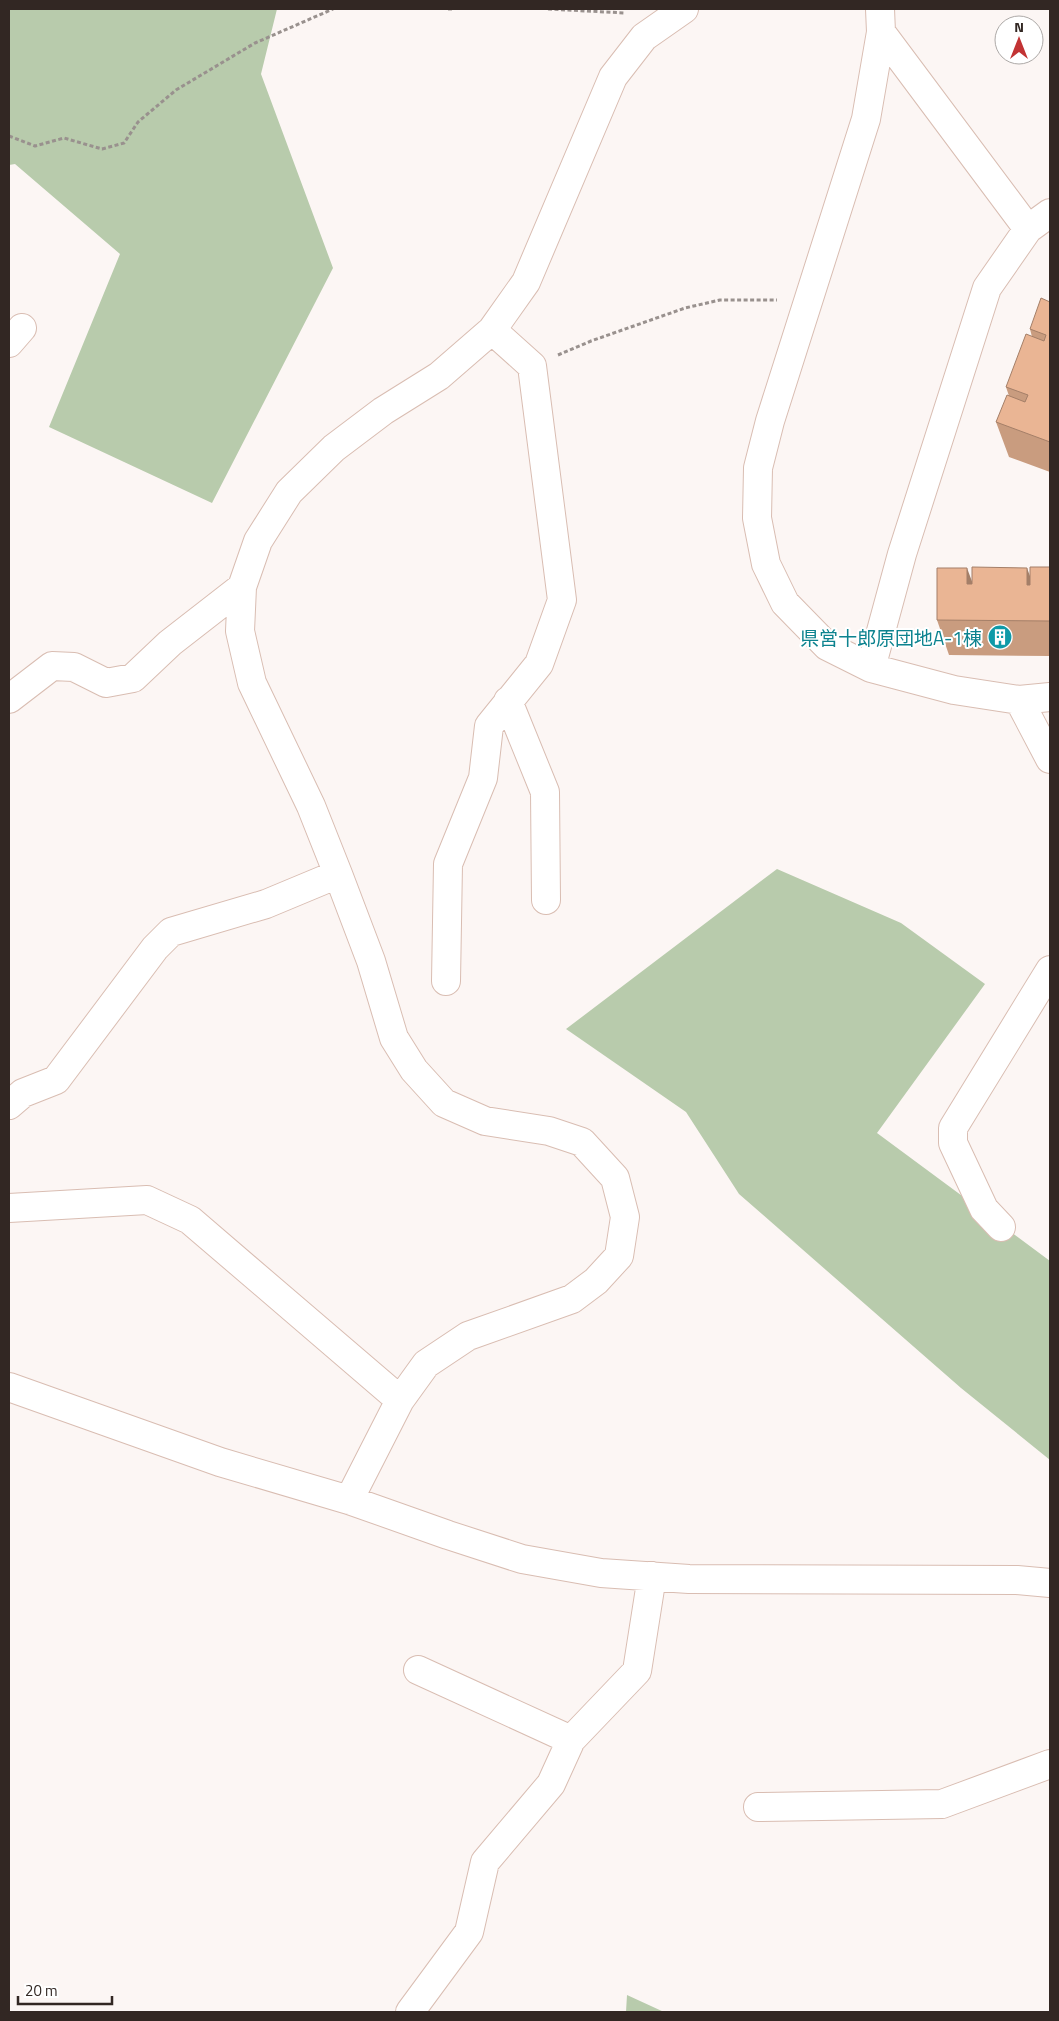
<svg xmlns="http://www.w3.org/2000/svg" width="1059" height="2021" viewBox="0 0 1059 2021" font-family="'Titillium Web','Noto Sans JP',sans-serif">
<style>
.green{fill:#b8cbac}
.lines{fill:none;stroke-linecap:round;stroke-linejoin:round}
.minor-casing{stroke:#d9bdb2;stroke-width:30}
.path{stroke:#99918e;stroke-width:3;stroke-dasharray:4 2.5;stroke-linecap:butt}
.minor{stroke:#fff;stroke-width:28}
.wall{fill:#c99c7f}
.shaded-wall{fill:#a47f68}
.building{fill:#eab594;stroke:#a47f68}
.labels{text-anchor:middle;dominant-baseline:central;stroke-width:4;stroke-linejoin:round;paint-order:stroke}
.culture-label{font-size:19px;fill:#0d838f;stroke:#fff;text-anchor:end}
</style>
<rect width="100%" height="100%" fill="#fcf6f4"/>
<path class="green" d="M9,9h268l-16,65 72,194 -121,235 -163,-76 71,-173 -105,-90 -6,1z
M777,869l124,54 84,61 -108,149 173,128v199l-89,-72 -222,-194 -53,-82 -120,-83z
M627,1995l37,17h-38z"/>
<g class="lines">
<defs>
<path id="minor" d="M880,9l1,23 -15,87 -96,302 -12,47 -1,50 9,46 19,39 42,43 44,22 83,22 65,10 31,-3
M881,32l147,197
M9,343l13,-15
M871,668l31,-114 85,-266 41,-59 22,-16
M9,699l43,-33 22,1 32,16 27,-5 37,-35 72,-56
M1019,700l31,59
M508,701l37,91 1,108
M446,981l2,-117 35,-86 6,-52 50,-62 23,-64 -30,-234 -40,-36
M9,1105l14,-12 33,-13 99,-132 16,-16 95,-28 72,-30
M9,1208l138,-8 43,20 210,180
M1001,1227l-17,-18 -31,-66v-15l97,-158
M9,1387l211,75 129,38 99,35 74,24 79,14 88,6 328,1 33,3
M349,1500l51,-100 26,-36 42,-28 104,-37 24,-18 23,-25 6,-39 -10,-39 -33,-36 -33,-11 -64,-10 -41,-18 -30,-33 -20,-32 -23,-77 -33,-87 -27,-68 -59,-123 -12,-52 2,-44 16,-46 31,-49 45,-44 49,-37 56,-35 53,-46 34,-48 87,-205 31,-40 40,-28
M418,1670l153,70
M758,1807l184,-3 108,-40
M410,2012l59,-80 16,-70 66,-78 20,-44 66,-69 15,-95"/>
</defs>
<use href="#minor" class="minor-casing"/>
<path class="path" d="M448,9h6
M548,9l77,4
M9,136l26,10 29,-8 38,11 22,-6 14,-21 38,-32 79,-47 78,-34
M558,355l33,-14 94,-33 35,-8h57"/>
<use href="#minor" class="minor"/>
</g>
<path class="wall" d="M1050,302v170l-41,-15 -13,-35 13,-26 -3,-9 26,-50 -2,-8z
M1050,567v89l-101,-1 -12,-35 35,-38 58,-6z"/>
<path class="shaded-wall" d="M967,568l13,35 -13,-19z
M1027,568l13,35 -13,-18z"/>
<path class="building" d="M1041,298l9,4v140l-54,-20 11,-27 18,7 3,-7 -22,-8 20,-53 18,7 2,-6 -16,-6z
M972,567l55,1v17h3v-18h20v54l-113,-1v-52h30v16h5z"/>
<defs>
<symbol id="building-disc" viewBox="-11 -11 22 22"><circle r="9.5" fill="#0f9aa8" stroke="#fff"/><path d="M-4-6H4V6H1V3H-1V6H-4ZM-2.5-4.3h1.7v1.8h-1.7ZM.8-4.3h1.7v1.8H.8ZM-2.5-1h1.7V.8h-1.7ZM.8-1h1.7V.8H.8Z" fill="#fff"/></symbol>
</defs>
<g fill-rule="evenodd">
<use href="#building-disc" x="986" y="623" width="28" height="28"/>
</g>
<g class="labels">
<g class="culture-label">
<text x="982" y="637">県営十郎原団地A-1棟</text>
</g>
</g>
<rect width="1059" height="2021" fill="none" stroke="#322723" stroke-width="20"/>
<g transform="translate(1019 40)"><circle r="24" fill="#ffffff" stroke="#ada9a7"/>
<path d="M0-4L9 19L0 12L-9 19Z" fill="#c23334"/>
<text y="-8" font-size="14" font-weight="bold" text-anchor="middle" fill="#322723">N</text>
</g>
<path d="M18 1996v8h94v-8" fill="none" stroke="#322723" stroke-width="2.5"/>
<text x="25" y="1996" font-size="15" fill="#322723" stroke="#ffffff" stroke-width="4" paint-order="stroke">20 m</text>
</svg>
